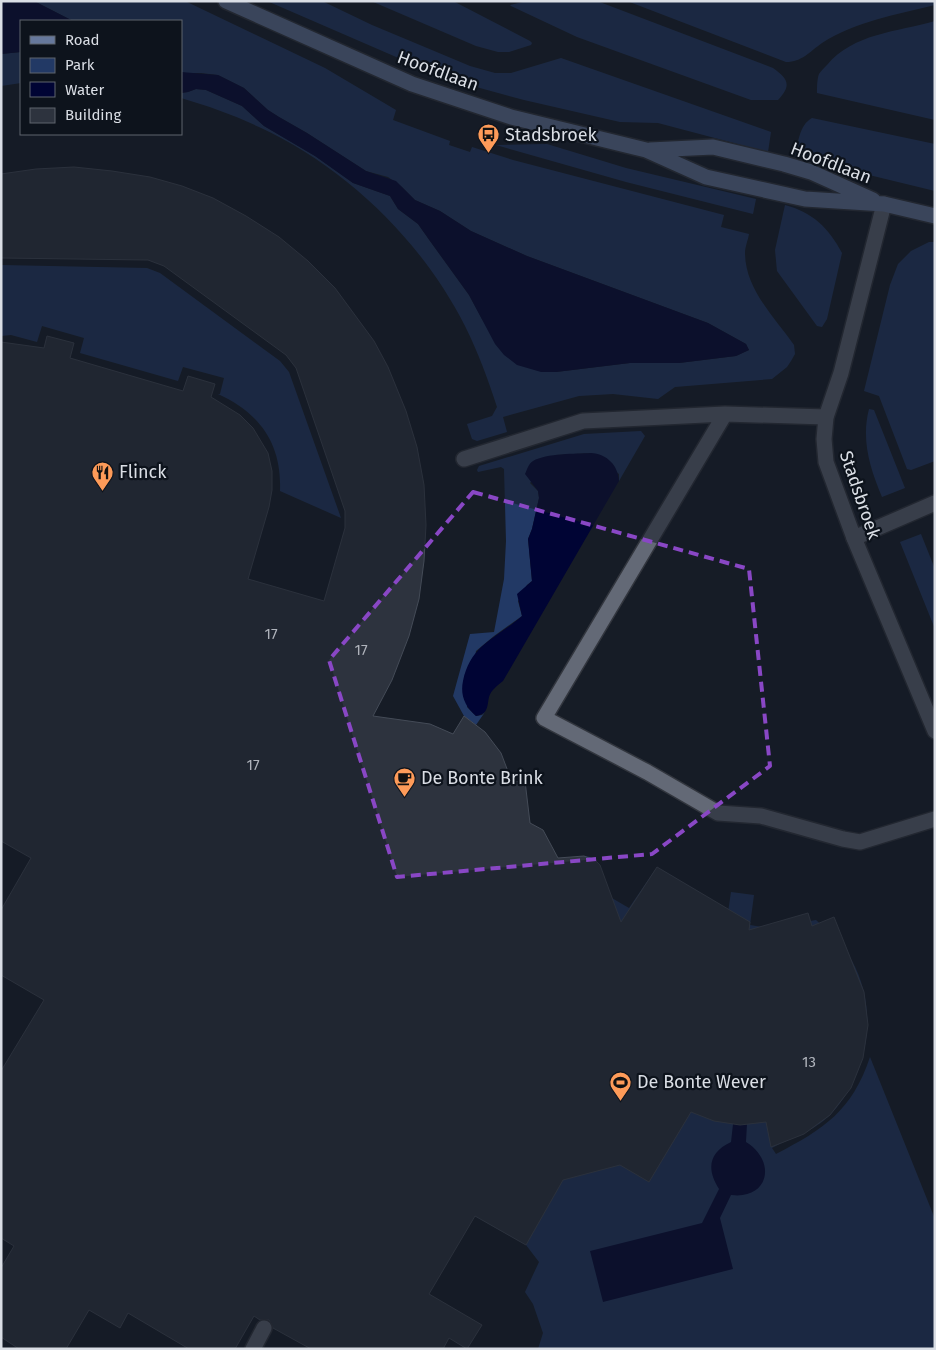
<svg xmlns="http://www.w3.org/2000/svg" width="936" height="1350" viewBox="0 0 936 1350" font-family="'Fira Sans',sans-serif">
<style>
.green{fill:#223965}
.water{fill:#000434}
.building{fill:#2d333e;stroke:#444b57}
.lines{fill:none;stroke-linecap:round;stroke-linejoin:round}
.lane-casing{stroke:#32363e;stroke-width:18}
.street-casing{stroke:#32363e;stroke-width:18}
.secondary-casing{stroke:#32363e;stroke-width:18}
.lane{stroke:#636976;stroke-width:15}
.street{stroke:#636976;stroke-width:15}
.secondary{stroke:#66789c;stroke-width:15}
.marked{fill:none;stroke:#8947c5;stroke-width:4;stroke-dasharray:10 6;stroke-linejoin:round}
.labels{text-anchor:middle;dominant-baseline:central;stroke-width:4.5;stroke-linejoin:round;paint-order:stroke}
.number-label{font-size:15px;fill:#afb3bb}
.street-label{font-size:18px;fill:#dadee5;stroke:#0d131c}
.poi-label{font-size:18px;fill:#dadee5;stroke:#0d131c;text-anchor:start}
</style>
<rect width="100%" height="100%" fill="#161c26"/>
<path class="green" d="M34,1h151l140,67 71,42 -3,10 57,21 -1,4 21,7 2,-5 41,13 211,55 -3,12 28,7c-1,6 -4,13 -4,19 0,36 30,65 49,92l1,9 -4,7 -4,6 -15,12 -97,8 -17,12 -45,-5 -34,2 -76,21 4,15 -30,9 -5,-2 -5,-15 25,-8 5,-9c-9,-28 -19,-55 -32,-81 -43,-85 -119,-159 -206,-199 -25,-12 -51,-21 -78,-29v-5l7,-1 8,-3 10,1 36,16 22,20 51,30 38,27 37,13 8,13 20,15 12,17 39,54 13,24 74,53 74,-9h49l57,-7 13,-6 -3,-6 -38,-21 -181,-67 -56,-25 -31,-20 -25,-11 -13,-13 -14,-10 -22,-6 -59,-38 -28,-16 -11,-7 -24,-22 -26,-13 -17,-2h-16l-4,-1v-51h-108z
M267,1h55l50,24 67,28 31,13 25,7h16l50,-15 210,74 -3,20 -110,-29 -38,-1 -96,-22 -44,-12 -70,-25z
M371,1h82l77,40 2,2 -1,2 -22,7h-11l-22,-6z
M527,1h70l176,67c15,11 19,17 5,32h-27l-174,-63 -66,-31 -1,-1z
M627,1h308v4c-39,10 -79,16 -113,38 -13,9 -20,19 -36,19z
M935,21v99l-118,-27c0,-5 0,-14 2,-19 2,-3 5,-6 8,-9 27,-32 70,-33 108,-44z
M21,52v31l-20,3v-32z
M812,118l123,26v47l-140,-34c3,-13 4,-32 17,-39z
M547,144l79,24 130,31 -3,15 -127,-32 -130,-37z
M785,205c27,7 44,23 57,48l-15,66 -5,8 -5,-1 -40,-55 -2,-21z
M929,242h6v219l-24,9 -4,-1 -28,-73 -15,-5 26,-106 8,-21 13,-13z
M1,265l146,3 13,5 120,88 9,11 52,146 -61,-27c2,-47 -20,-78 -62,-97h2l4,-16 -41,-11 -5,14 -98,-28 4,-15 -42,-12 -5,16 -26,-7 -10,1z
M869,409l5,1 31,78 -23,9c-12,-29 -21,-57 -13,-88z
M641,431l4,5 -26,45v-7l-28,-21 -35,2 -26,28 8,8 1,7 -7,31 -4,10 4,42 -5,4 -9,16 4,15 -28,20 -18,15 -9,56 9,9 6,-1 3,-3 -9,13 -12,-9 -11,-20 17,-62 24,-2 10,-53 2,-38 -2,-72 -3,-2 -23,5 -1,-2 2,-4 105,-32z
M921,534l14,35v60l-35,-87z
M584,856l6,1 10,8 -2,25 31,18 28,-41 52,31 9,29 8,-1 5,-34 23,3 -4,30 19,3 47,-8c13,12 27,25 36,41 27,49 17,112 -21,153 -18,18 -38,23 -59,34l4,6c48,-25 76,-43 94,-97l65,162v130h-397l5,-16 -10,-29 -8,-12 14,-30 -13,-17 -51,-29 103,-359z"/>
<path class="water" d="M1,1h33l39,20h-52v31l-20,2z
M181,72l37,3 26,13 24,22 11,7 28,16 59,38 30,10 19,19 25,11 31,20 56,25 181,67 38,21 3,6 -13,6 -57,7h-49l-74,9h-15l-24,-7 -13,-10 -9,-11 -26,-49 -39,-54 -12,-17 -20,-15 -8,-13 -37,-13 -38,-27 -51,-30 -22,-20 -36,-16 -10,-1 -8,3 -7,1z
M591,453c16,1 27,12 28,28l-116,200c-5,4 -12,9 -14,16 -2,10 -1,17 -13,19 -11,-9 -16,-21 -13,-35 8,-37 33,-42 59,-65l-5,-22 15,-13 -4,-42 4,-10 7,-31 -1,-7 -13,-17c2,-4 3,-10 8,-13 13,-8 43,-7 58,-8z
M733,1124h14l-1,18c31,19 23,58 -15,53l-11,23 13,51 -130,33 -13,-51 112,-28 17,-34c-13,-20 -10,-37 12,-47z"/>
<path class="building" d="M74,167l38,4 38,6 32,9 31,12 33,18 33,21 29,24 27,27 39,53 14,26 18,44 11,36 7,38 2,40 -2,36 -5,38 -10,37 -17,44 -19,36 57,8 23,10 11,-18 21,16 16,21 11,29 13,-1 5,42 13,7 15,28 26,-2 12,5 4,4 21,57 36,-55 93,55 -1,8 59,-17 4,13 22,-9 30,75 4,33 -5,33 -12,30 -21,27 -26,19 -33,13 -5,-25 -26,3 -26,-4 -23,-9 -42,70 -29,-17 -57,15 -37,65 -51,-29 -46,78 53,31 -15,24 -18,-11 -6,11h-132l-38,-21 -4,-8h-9l-6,-4 -19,33h-46l-61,-36 -8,15 -31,-18 -23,39h-47l-18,-12v-69l13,-22 -13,-8v-167l43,-71 -43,-25v-65l30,-52 -30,-17v-499l43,6 3,-12 27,7 -4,15 113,33 5,-15 27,8 -4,13 29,18 13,13 15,25 4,18v19l-3,17 -21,72 76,22 21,-73v-17l-49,-143 -10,-13 -122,-89 -16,-6 -147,-2v-84l35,-5z"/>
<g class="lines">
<defs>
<path id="lane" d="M725,414l-181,304 103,54 71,41 43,3 82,23 17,3 75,-23
M464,459l119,-38 142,-7 101,3
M854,538l81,-35
M253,1349l11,-21"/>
<path id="street" d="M884,204l-43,169 -15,44 -2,22 2,23 28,76 81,193"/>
<path id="secondary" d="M226,1l186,83 99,33 135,33 60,27 99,22 79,5 51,12
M650,150l63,-3 71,17 27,8 62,28"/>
</defs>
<use href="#lane" class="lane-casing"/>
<use href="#street" class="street-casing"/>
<use href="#secondary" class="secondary-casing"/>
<use href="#lane" class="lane"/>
<use href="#street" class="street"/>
<use href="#secondary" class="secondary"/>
</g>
<path d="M0 0H936V1350H0ZM473,492l276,77 21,197 -118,88 -255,23 -68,-217z" fill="#161c26" fill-opacity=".55" fill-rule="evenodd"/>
<path class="marked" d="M473,492l276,77 21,197 -118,88 -255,23 -68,-217z"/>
<defs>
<symbol id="bus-pin" viewBox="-11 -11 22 30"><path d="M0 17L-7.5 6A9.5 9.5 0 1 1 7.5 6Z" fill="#fe9b59" stroke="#0d131c"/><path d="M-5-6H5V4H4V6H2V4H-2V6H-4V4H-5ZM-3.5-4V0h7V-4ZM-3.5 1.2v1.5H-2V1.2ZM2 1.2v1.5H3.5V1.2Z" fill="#111"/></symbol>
<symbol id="restaurant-pin" viewBox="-11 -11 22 30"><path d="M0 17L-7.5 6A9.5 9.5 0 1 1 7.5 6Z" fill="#fe9b59" stroke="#0d131c"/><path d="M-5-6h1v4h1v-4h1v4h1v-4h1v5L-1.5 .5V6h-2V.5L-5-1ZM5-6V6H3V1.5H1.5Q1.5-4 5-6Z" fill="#111"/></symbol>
<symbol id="cafe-pin" viewBox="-11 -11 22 30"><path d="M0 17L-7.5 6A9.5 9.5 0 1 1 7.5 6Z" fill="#fe9b59" stroke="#0d131c"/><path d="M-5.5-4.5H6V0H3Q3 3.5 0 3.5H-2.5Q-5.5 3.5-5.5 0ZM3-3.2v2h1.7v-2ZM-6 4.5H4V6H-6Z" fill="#111"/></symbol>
<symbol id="stadium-pin" viewBox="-11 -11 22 30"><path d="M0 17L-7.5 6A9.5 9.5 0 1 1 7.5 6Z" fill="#fe9b59" stroke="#0d131c"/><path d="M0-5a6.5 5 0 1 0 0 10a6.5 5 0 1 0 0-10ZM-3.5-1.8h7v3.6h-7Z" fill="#111"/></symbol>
</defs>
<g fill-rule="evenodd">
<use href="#bus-pin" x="476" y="122" width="25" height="34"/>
<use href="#restaurant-pin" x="90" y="460" width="25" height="34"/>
<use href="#cafe-pin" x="392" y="766" width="25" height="34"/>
<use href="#stadium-pin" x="608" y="1070" width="25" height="34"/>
</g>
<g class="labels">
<g class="number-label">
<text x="271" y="634">17</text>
<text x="361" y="650">17</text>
<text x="253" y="765">17</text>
<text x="809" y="1062">13</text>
</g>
<g class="street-label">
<text transform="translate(438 71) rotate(20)">Hoofdlaan</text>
<text transform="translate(831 163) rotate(21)">Hoofdlaan</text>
<text transform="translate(860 495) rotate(71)">Stadsbroek</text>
</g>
<g class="poi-label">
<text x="505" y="135">Stadsbroek</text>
<text x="119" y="472">Flinck</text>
<text x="421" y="778">De Bonte Brink</text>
<text x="637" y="1082">De Bonte Wever</text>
</g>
</g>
<rect width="936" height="1350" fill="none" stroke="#dadee5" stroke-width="5"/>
<rect x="20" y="20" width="162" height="115" fill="#0d131c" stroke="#5f646c"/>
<rect x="30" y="36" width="25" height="8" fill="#66789c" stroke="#5f646c"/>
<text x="65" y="45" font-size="15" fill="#dadee5">Road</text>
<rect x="30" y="58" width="25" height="15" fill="#223965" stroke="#5f646c"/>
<text x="65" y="70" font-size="15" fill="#dadee5">Park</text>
<rect x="30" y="82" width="25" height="15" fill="#000434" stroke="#5f646c"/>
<text x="65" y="95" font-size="15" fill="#dadee5">Water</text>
<rect x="30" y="108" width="25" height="15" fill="#2d333e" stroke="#5f646c"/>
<text x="65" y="120" font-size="15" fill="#dadee5">Building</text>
</svg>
